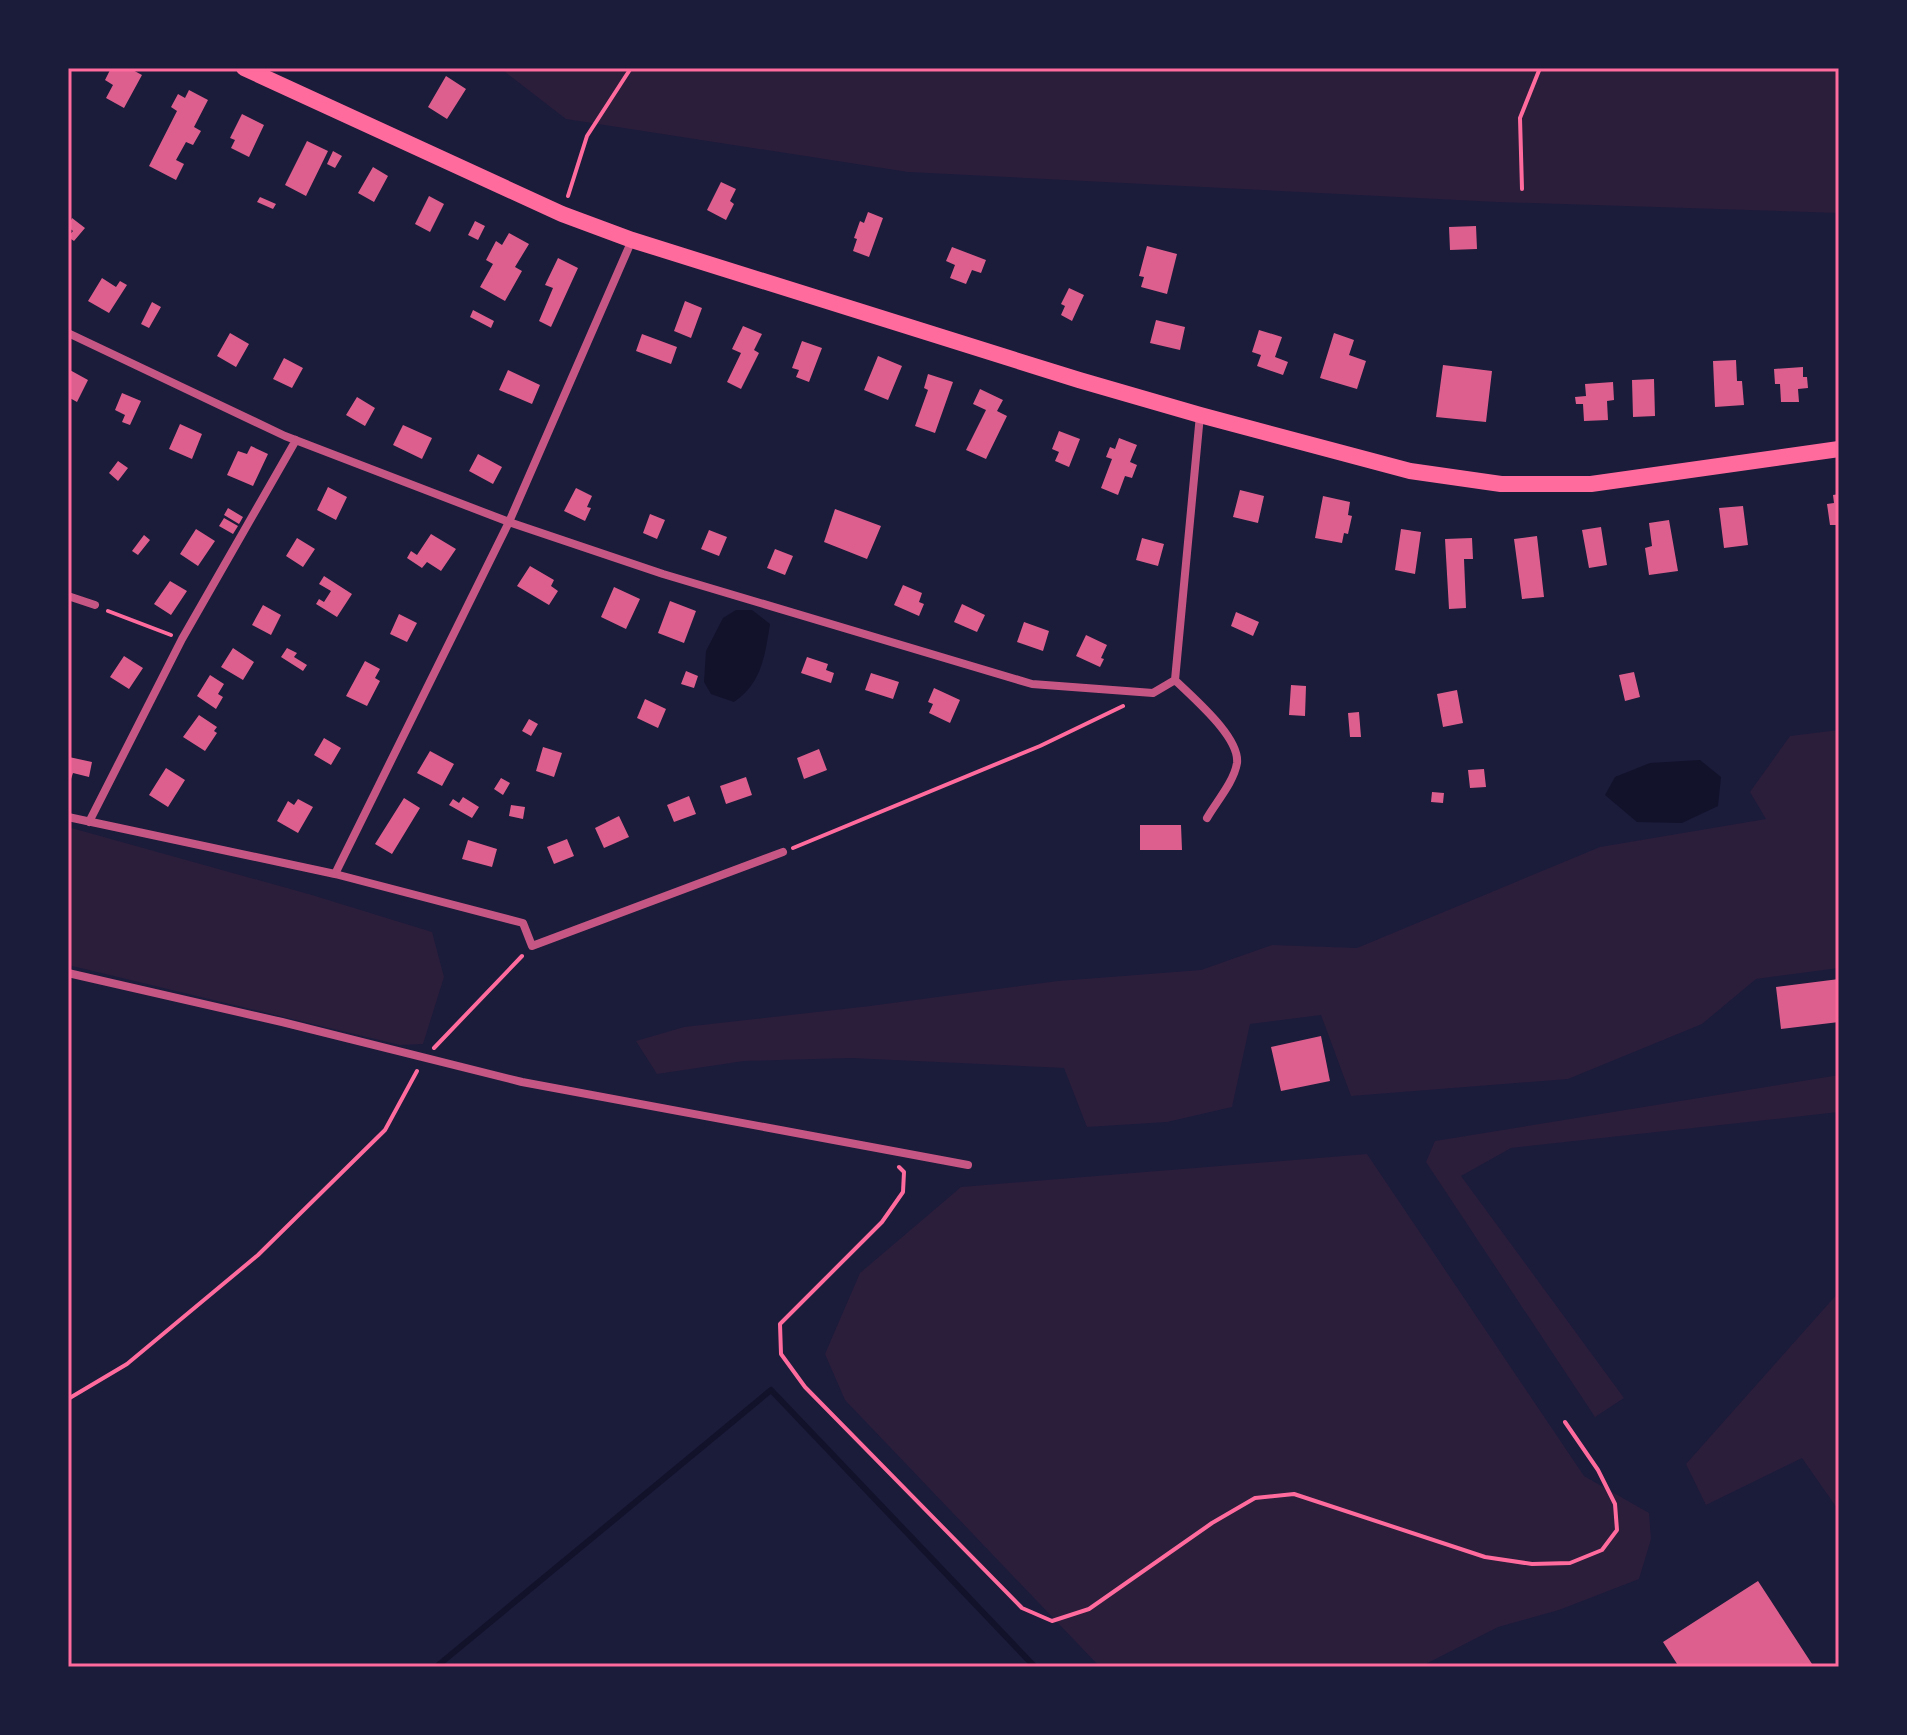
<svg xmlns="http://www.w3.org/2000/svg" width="1907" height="1735" viewBox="0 0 1907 1735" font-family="Spectral,serif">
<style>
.green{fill:#2a1e3b}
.water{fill:#12122b}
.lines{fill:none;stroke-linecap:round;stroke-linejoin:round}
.stream{stroke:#12122b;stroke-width:6}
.building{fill:#dd5f8e}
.path{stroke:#ff6b9d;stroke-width:4}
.minor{stroke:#c65784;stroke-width:8}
.secondary{stroke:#ff6b9d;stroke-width:16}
.neatline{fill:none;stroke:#ff6b9d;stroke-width:3}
</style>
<rect width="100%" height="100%" fill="#1b1b3a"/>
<path class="green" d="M500,68h1339v145l-342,-11 -589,-30 -342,-53z
M1839,730v238l-83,11 -54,45 -134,55 -217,17 -30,-81 -71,9 -18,83 -65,15 -80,5 -23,-59 -213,-10 -107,3 -87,13 -21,-33 48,-14 186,-21 188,-25 143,-11 71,-25 85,3 243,-101 166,-28 -16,-27 40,-56z
M68,827l244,68 120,37 12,45 -21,67 -23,1 -332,-80z
M1839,1075v37l-328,36 -50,28 163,222 -29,19 -169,-255 9,-21z
M1367,1154l217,322 65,37 2,26 -12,40 -80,31 -61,17 -78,40h-320l-255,-267 -20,-46 35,-81 101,-86z
M1839,1292v219l-37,-53 -96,47 -20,-41z"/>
<path class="water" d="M736,610h16l18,14c-5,31 -8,59 -36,78l-23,-8 -7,-12 2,-31 17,-33z
M1700,760l21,17 -3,29 -36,17 -45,-1 -32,-27 10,-18 35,-14z"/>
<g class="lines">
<path class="stream" d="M436,1667l335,-277 264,277"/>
</g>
<path class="building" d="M111,68h18l13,7 -18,33 -18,-10 7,-13 -8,-5z
M446,76l20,13 -19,30 -19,-12z
M189,90l19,10 -14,27 7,4 -8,14 -7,-3 -10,18 8,4 -8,16 -27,-14 28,-55 -6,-4 7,-13 7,4z
M242,114l22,11 -15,32 -18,-9 4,-8 -5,-2z
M307,141l21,10 -22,45 -21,-11z
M333,151l9,5 -7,12 -8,-4z
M373,167l15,9 -14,26 -16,-9z
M721,182l15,7 -6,12 4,3 -8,16 -19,-10z
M429,196l15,8 -14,28 -15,-8z
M260,197l16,7 -3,5 -16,-7z
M868,212l15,6 -14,39 -16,-6 4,-12 -3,-1 6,-17 4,2z
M72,218l13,10 -11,13 -6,-4 5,-6 -5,-4z
M475,221l10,5 -7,14 -10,-5z
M1476,226l1,23 -27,1 -1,-23z
M509,233l20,11 -14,23 7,4 -17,30 -25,-14 13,-23 -7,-4 10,-19 6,4z
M1147,246l30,8 -10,40 -26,-7 3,-10 -5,-1z
M952,247l34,13 -5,13 -9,-3 -6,14 -16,-6 5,-13 -9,-4z
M558,258l20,10 -27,59 -12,-6 14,-33 -8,-3z
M102,278l14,9 4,-6 7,4 -18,28 -21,-12z
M1069,288l15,7 -12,26 -11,-6 4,-9 -4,-2z
M685,301l17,7 -11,30 -17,-7z
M152,302l9,5 -12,21 -8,-4z
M473,310l21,11 -3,7 -21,-11z
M1156,320l29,7 -5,23 -30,-7z
M743,326l19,8 -8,16 5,3 -18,36 -14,-7 14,-29 -9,-4z
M1259,330l23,7 -7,20 13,5 -5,13 -26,-9 4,-11 -9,-3z
M230,333l19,11 -13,23 -19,-11z
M1334,333l20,7 -5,15 17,6 -9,28 -37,-11z
M642,334l35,13 -6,17 -35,-13z
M802,341l20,7 -13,34 -13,-5 3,-7 -7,-2z
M878,356l24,10 -14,34 -24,-10z
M284,358l19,10 -11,20 -19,-9z
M1736,360l1,21h5l2,24 -29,2 -2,-46z
M1443,365l49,6 -6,51 -50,-5z
M1803,367v10h4l1,11 -10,1 1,13h-18l-1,-18h-5l-1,-15z
M68,369l20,11 -11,22 -9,-5z
M508,370l32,15 -8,19 -33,-14z
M928,374l25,8 -18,51 -20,-7 13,-36 -4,-2z
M1654,379l1,37 -22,1 -1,-37z
M1613,382l1,18 -7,1 1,19 -24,1 -1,-17h-7l-1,-7 11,-1 -1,-12z
M980,389l23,11 -6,11 10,5 -21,43 -20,-9 20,-40 -13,-6z
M122,393l19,8 -11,24 -8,-3 3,-7 -10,-5z
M357,397l18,11 -10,18 -19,-11z
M180,424l22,10 -10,25 -23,-10z
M403,425l29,13 -10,21 -29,-14z
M1059,431l21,8 -11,28 -14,-6 4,-9 -7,-3z
M1119,438l18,7 -7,17 7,3 -5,13 -7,-2 -7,19 -17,-7 11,-29 -6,-2 4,-10 5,2z
M251,446l17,8 -15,32 -26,-11 11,-24 9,3z
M478,454l24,13 -9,17 -24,-13z
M118,461l10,7 -10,13 -9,-8z
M328,487l19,10 -11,23 -19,-10z
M576,488l16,8 -5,11 4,1 -6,13 -21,-10z
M1240,490l24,6 -6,27 -25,-6z
M1839,494v38h-2l-1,-7h-6l-3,-21 7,-1 -1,-8z
M1323,496l27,6 -2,13 4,1 -4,18 -4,-1 -2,10 -27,-5z
M1743,506l5,39 -24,3 -5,-40z
M228,508l15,9 -4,7 -15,-9z
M835,509l46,17 -14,33 -43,-17z
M650,514l15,6 -8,19 -14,-6z
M224,518l14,8 -5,8 -14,-8z
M1669,520l9,51 -29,4 -4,-27 7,-2 -3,-23z
M1601,527l6,38 -18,3 -7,-38z
M196,529l19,12 -17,25 -18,-12z
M1401,529l20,3 -6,42 -20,-4z
M709,530l18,7 -8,19 -18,-7z
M431,534l25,15 -15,22 -14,-9 -5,6 -15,-10 4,-7 6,4z
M144,535l6,5 -12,15 -6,-4z
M1537,536l7,61 -22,2 -8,-60z
M297,538l18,11 -12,18 -17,-11z
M1142,538l22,6 -6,22 -22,-6z
M1472,538l1,21h-9l2,49 -17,1 -4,-70z
M775,549l18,7 -8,19 -18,-7z
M530,566l24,14 -3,6 7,5 -9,14 -32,-19z
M324,576l28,18 -15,23 -21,-13 3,-5 5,3 7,-11 -12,-7z
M170,581l17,10 -16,24 -17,-11z
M903,585l19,8 -3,9 5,2 -5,12 -25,-11z
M614,587l26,12 -14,30 -25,-12z
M670,601l26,10 -12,32 -26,-10z
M962,604l23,11 -8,17 -23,-10z
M263,605l18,10 -10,20 -19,-10z
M1236,612l23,10 -6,14 -22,-10z
M399,614l18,9 -10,19 -17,-8z
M1024,622l25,9 -6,20 -26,-9z
M1086,635l21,10 -6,13 3,1 -4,8 -24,-11z
M233,648l21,14 -11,18 -22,-13z
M287,648l10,5 -3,4 13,8 -4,6 -22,-14z
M124,656l19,12 -14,21 -19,-12z
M807,657l21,7 -2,6 8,3 -3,10 -30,-10z
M365,661l15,8 -5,9 5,3 -13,25 -21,-10z
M686,671l12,5 -4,12 -13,-4z
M1634,672l6,25 -15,4 -6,-26z
M871,673l28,9 -6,17 -28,-9z
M210,675l14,9 -6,10 5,3 -7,12 -19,-13z
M1291,685l15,1 -1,30 -16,-1z
M934,688l26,12 -10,23 -21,-10 4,-9 -5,-2z
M1457,690l6,33 -20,4 -6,-33z
M645,699l21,10 -8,19 -21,-10z
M1359,712l2,25h-11l-2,-24z
M199,715l18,12 -3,4 3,2 -12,18 -22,-14z
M529,719l9,5 -7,12 -9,-5z
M324,738l17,10 -10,17 -17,-10z
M543,747l19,6 -8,24 -18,-6z
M819,749l8,21 -23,9 -7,-21z
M430,751l24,13 -12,22 -25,-13z
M69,757l23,5 -3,15 -16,-4 -2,6 -3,-1z
M166,768l19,12 -17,27 -19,-12z
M1484,769l2,18 -16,1 -2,-18z
M746,777l6,18 -26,9 -6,-18z
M501,778l9,5 -7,12 -9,-6z
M1432,792l12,1 -1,10 -12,-1z
M689,796l7,18 -22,8 -7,-17z
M463,797l16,10 -7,11 -23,-13 4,-6 6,4z
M404,798l16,10 -28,46 -17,-10z
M298,799l15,8 -15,26 -21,-12 11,-20 6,4z
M511,805l14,2 -2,12 -14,-3z
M619,816l10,21 -25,11 -9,-20z
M1140,825h41l1,25h-42z
M567,839l7,17 -20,8 -7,-17z
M468,840l29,9 -5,18 -30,-8z
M1839,979v43l-58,7 -5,-42z
M1321,1036l9,45 -49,10 -10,-44z
M1758,1581l56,86h-135l-16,-25z"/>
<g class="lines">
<path class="path" d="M1522,189l-2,-71 20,-50
M568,196l19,-60 44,-68
M108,611l63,24
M793,848l247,-102 83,-40
M434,1048l88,-92
M899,1167l5,5 -1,20 -21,30 -102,102 1,30 24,33 217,221 30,13 37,-12 123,-86 43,-25 39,-4 191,63 47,7 38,-1 32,-13 15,-20 -2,-26 -17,-34 -33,-48
M68,1399l59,-35 131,-109 127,-125 32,-59"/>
<path class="minor" d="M68,333l217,103 224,86 154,52 369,110 121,9 22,-13 25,-265
M68,596l27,9
M1175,680c18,18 65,57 62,83 -3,19 -21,39 -30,55
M68,817l267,57 188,49 9,23 251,-94
M89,822l93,-183 114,-199
M335,874l174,-352 123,-282
M68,973l214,49 240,60 446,83"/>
<path class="secondary" d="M244,68l318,146 70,26 447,140 121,35 210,56 91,13h90l248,-35"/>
</g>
<rect width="1907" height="1735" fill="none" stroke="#1b1b3a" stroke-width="140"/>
<rect x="70" y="70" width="1767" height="1595" class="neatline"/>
</svg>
